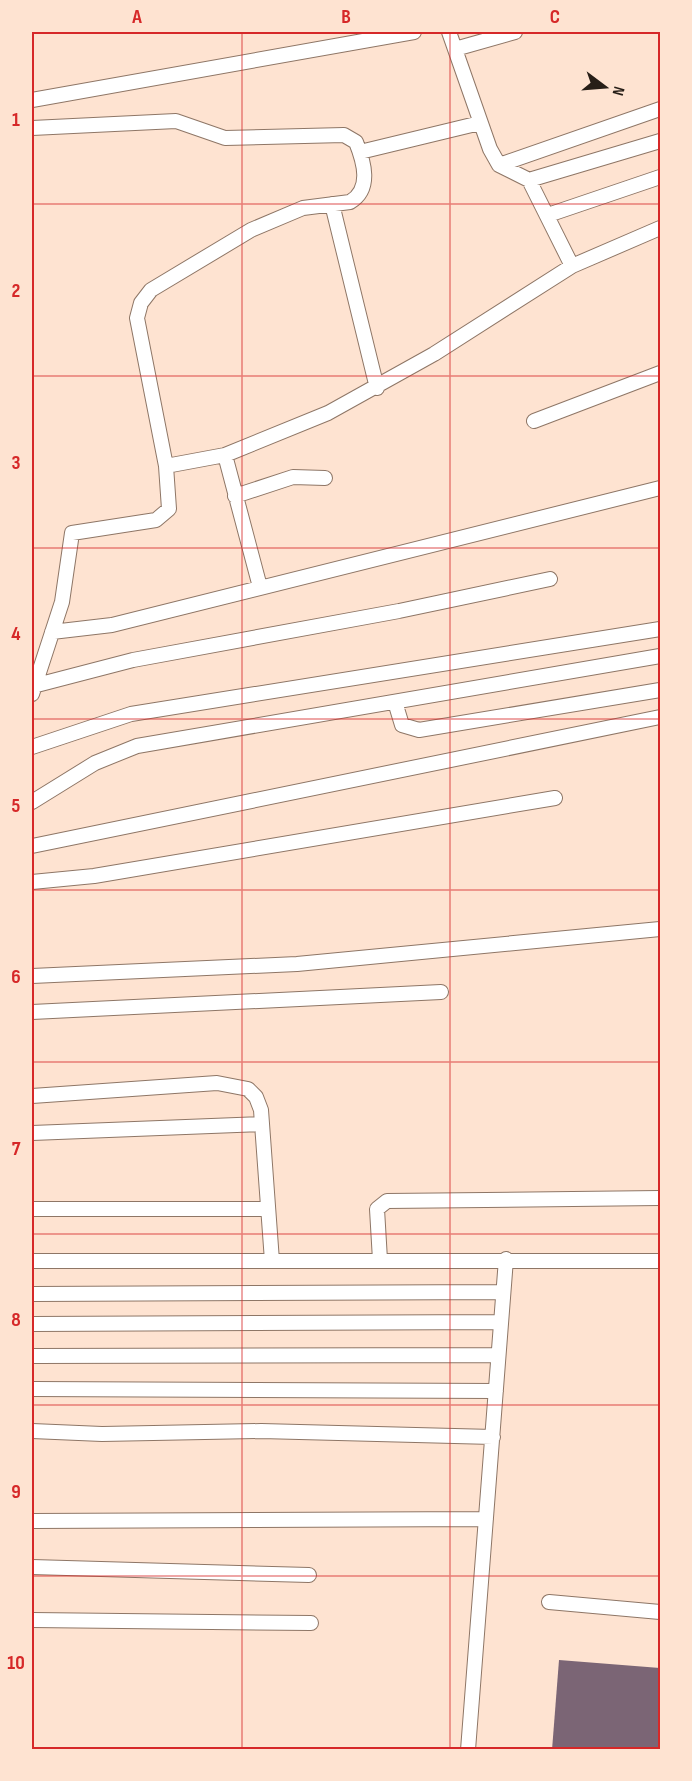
<svg xmlns="http://www.w3.org/2000/svg" width="692" height="1781" viewBox="0 0 692 1781" font-family="'Sofia Sans Condensed',sans-serif">
<style>
.building{fill:#7b6575}
.lines{fill:none;stroke-linecap:round;stroke-linejoin:round}
.minor-casing{stroke:#8e7666;stroke-width:16}
.minor{stroke:#fff;stroke-width:14}
.grid{fill:none;stroke:#d62828;stroke-width:1.5;stroke-opacity:0.55}
.neatline{fill:none;stroke:#d62828;stroke-width:2}
.grid-label{font-size:20px;text-anchor:middle;font-weight:bold;fill:#d62828}
</style>
<rect width="100%" height="100%" fill="#fee3d1"/>
<path class="building" d="M559,1660l101,8v82h-108z"/>
<g class="lines">
<defs>
<path id="minor" d="M449,32l41,117 9,16 30,15 43,86
M455,49l60,-17
M32,100l382,-68
M32,128l144,-7 49,17 119,-3 12,7c8,20 16,47 -6,60l-47,6 -52,22 -100,60 -10,13 -4,15 29,148 3,43 -13,11 -84,13 -10,69 -30,92
M360,152l120,-29
M499,165l161,-56
M529,180l131,-39
M332,204l45,184
M548,215l112,-38
M534,421l126,-48
M225,455l35,132
M166,466l59,-11 103,-42 106,-59 138,-88 88,-38
M235,496l58,-19 32,1
M52,632l60,-7 548,-137
M33,686l100,-26 266,-49 151,-32
M395,702l7,23 17,5 241,-40
M32,747l99,-33 529,-85
M32,802l63,-39 42,-17 523,-90
M32,846l628,-129
M32,882l62,-6 461,-78
M32,976l265,-12 363,-35
M32,1012l409,-20
M32,1096l185,-13 31,6 8,8 5,13 11,151
M32,1133l230,-9
M32,1209h236
M380,1260l-3,-51 10,-8 273,-3
M32,1261h628
M32,1294l471,-2
M32,1324l469,-2
M32,1356l466,-1
M32,1389l464,2
M32,1431l70,3 159,-3 232,6
M32,1521l454,-2
M32,1567l277,8
M549,1602l111,10
M32,1620l279,3
M468,1750l38,-491"/>
</defs>
<use href="#minor" class="minor-casing"/>
<use href="#minor" class="minor"/>
</g>
<path class="grid" d="M242,32v1718M450,32v1718M32,204h628M32,376h628M32,548h628M32,719h628M32,890h628M32,1062h628M32,1234h628M32,1405h628M32,1576h628"/>
<rect width="692" height="1781" fill="none" stroke="#fee3d1" stroke-width="66"/>
<g transform="translate(605 87) rotate(106)" stroke="#fee3d1" stroke-width="4.5" paint-order="stroke">
<path d="M0-4.5L10 22L0 15L-10 22Z" fill="#271e17"/>
<text y="-9" font-size="16" font-weight="bold" text-anchor="middle" fill="#271e17">N</text>
</g>
<rect x="33" y="33" width="626" height="1715" class="neatline"/>
<g class="grid-label">
<text x="137" y="23">A</text>
<text x="346" y="23">B</text>
<text x="555" y="23">C</text>
<text x="16" y="126">1</text>
<text x="16" y="297">2</text>
<text x="16" y="469">3</text>
<text x="16" y="640">4</text>
<text x="16" y="812">5</text>
<text x="16" y="983">6</text>
<text x="16" y="1155">7</text>
<text x="16" y="1326">8</text>
<text x="16" y="1498">9</text>
<text x="16" y="1669">10</text>
</g>
</svg>
